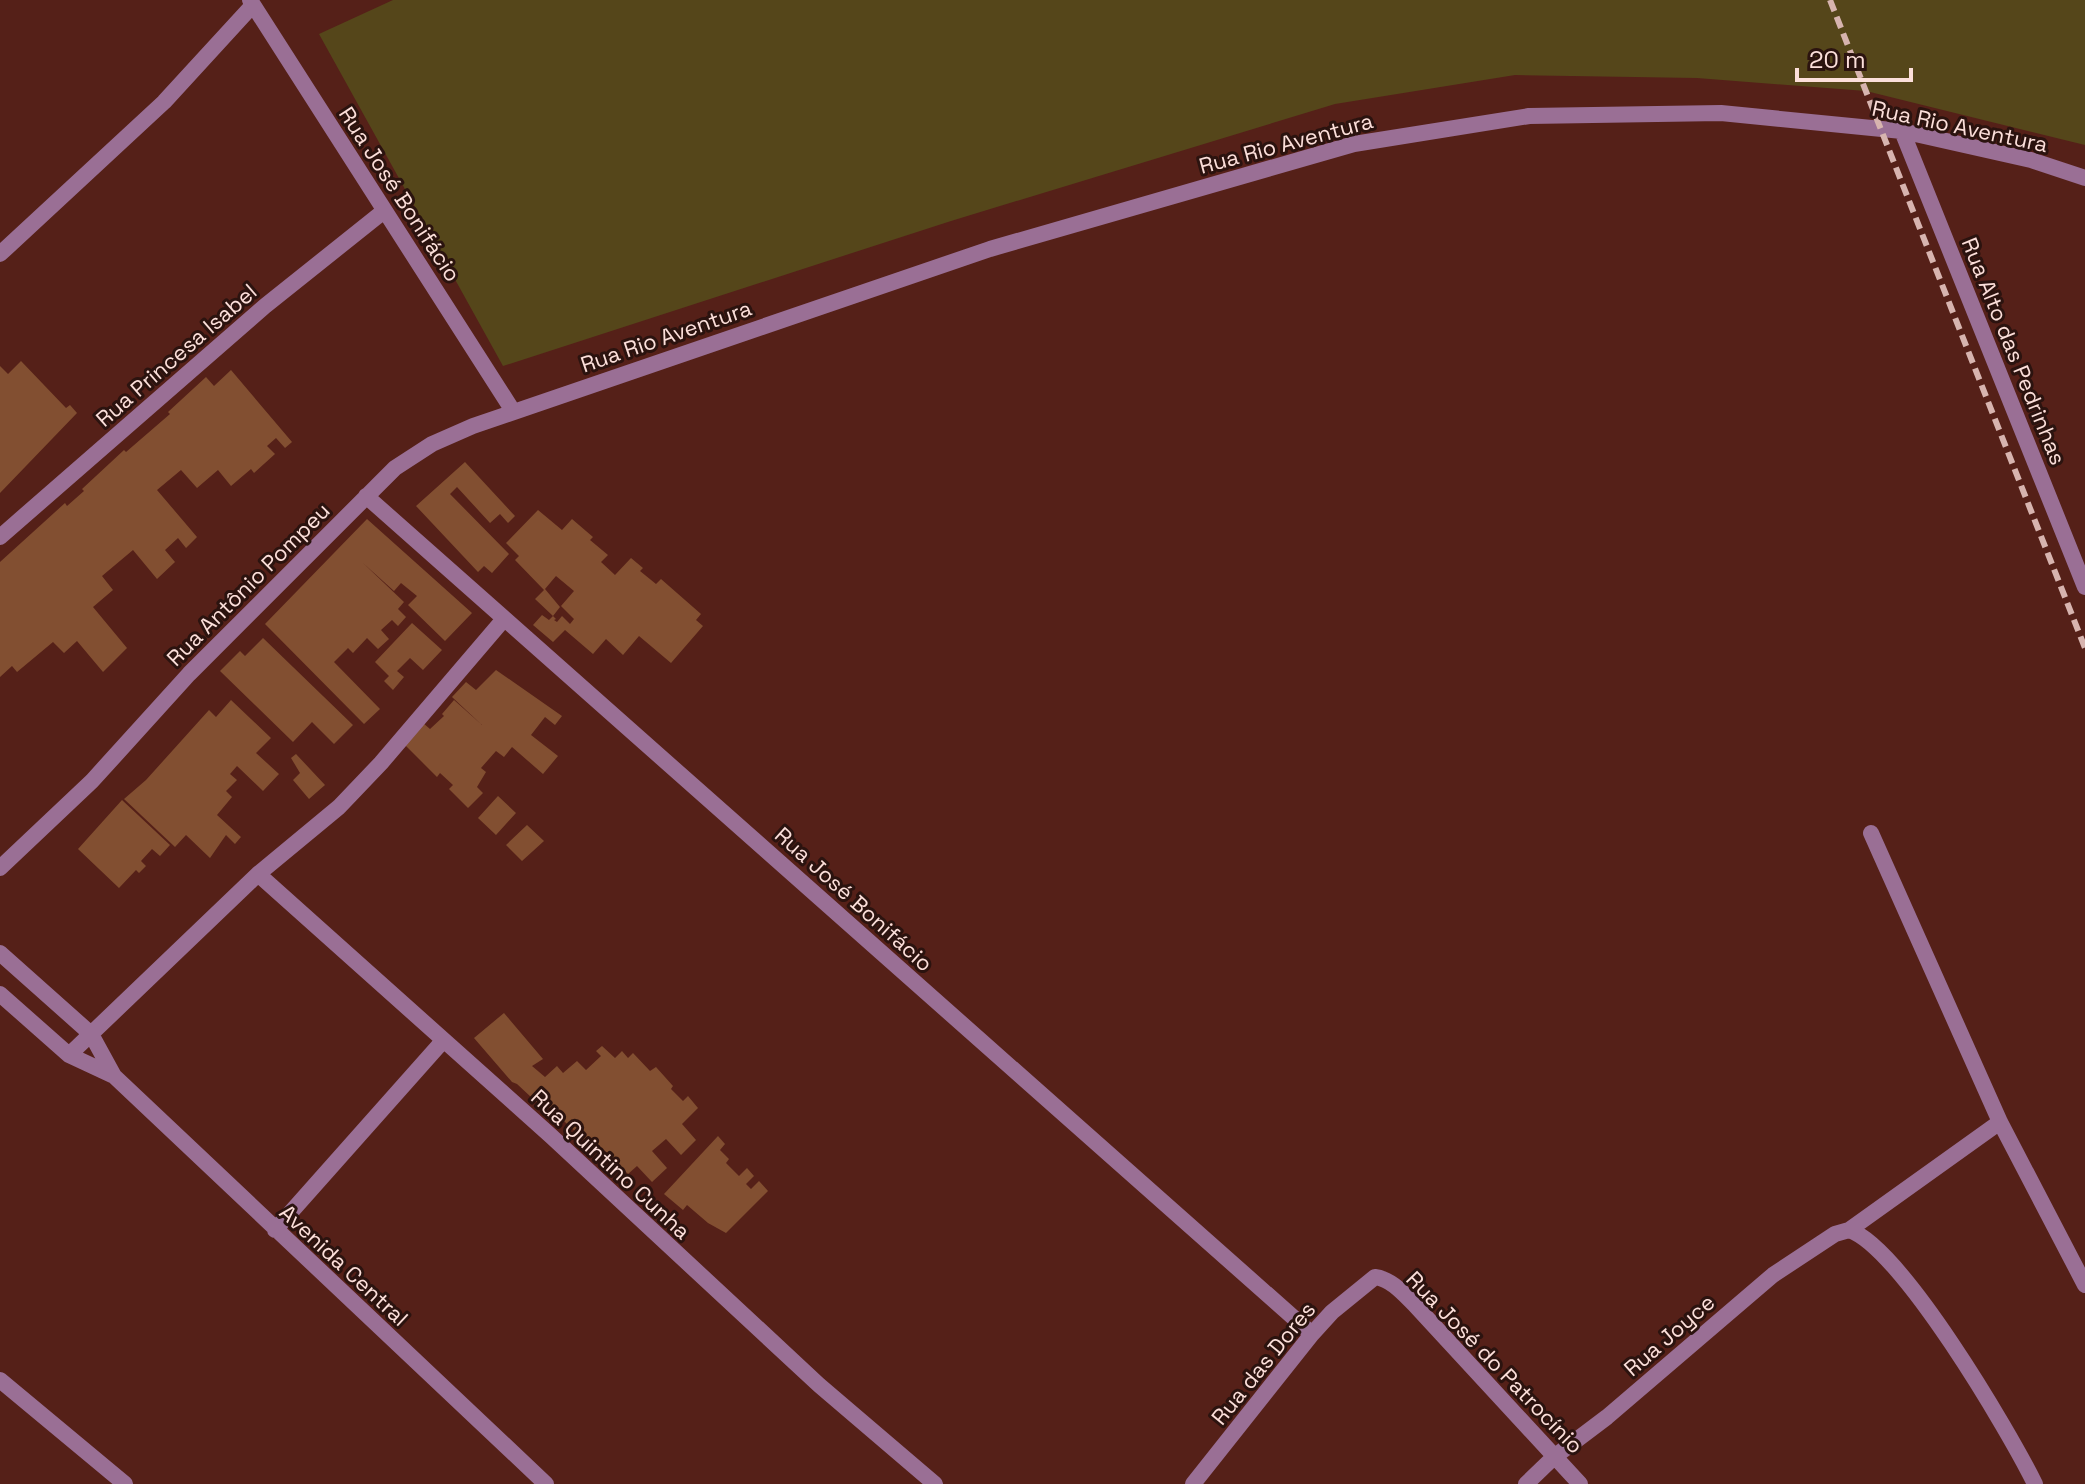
<svg xmlns="http://www.w3.org/2000/svg" width="2085" height="1484" viewBox="0 0 2085 1484" font-family="'Space Grotesk',sans-serif">
<style>
.green{fill:#55461a}
.building{fill:#824f31;fill-rule:evenodd}
.lines{fill:none;stroke-linecap:round;stroke-linejoin:round}
.street{stroke:#9a6f95;stroke-width:16}
.rail{stroke:#d7b4af;stroke-width:6;stroke-dasharray:12 6;stroke-linecap:butt}
.labels{text-anchor:middle;dominant-baseline:central;stroke-width:6;stroke-linejoin:round;paint-order:stroke}
.street-label{font-size:22px;fill:#fcdfda;stroke:#2b130f}
</style>
<rect width="100%" height="100%" fill="#552018"/>
<path class="green" d="M393,0h1692v145l-219,-54 -169,-13 -182,-3 -180,29 -384,117 -448,145 -184,-332z"/>
<path class="building" d="M21,361l45,47 4,-3 7,8 -77,80v-127l8,8z
M231,370l61,72 -7,6 -9,-10 -9,8 8,8 -21,19 -3,-4 -20,17 -13,-16 -21,18 -16,-18 -24,20 40,47 -11,11 -8,-10 -13,12 10,12 -18,17 -24,-29 -31,26 11,14 -20,17 34,41 -24,24 -26,-31 -13,12 -11,-11 -36,30 -5,-6 -12,11v-115l65,-59 2,3 17,-15 -2,-2 42,-39 2,2 44,-38 -2,-2 38,-35 8,9z
M465,462l50,54 -7,7 -8,-9 -10,9 -33,-36 -7,7 59,60 -17,19 -8,-7 -6,6 -62,-66z
M538,510l24,20 10,-11 21,18 -3,3 18,15 -7,7 14,13 16,-17 12,10 -3,3 16,13 5,-5 40,35 -5,6 7,6 -32,37 -32,-27 -16,19 -17,-16 -13,15 -28,-24 -12,12 -20,-17 9,-10 7,5 4,-4 -18,-17 9,-9 -29,-30 4,-4 -13,-13zM556,576l18,15 -13,15 13,13 -4,5 -8,-8 -5,6 -3,-2 2,-1 -3,-3 7,-9 -15,-18z
M367,519l105,94 -27,28 -37,-36 9,-9 -16,-13 -7,8 -31,-28 41,39 -6,7 8,8 -8,9 -6,-6 -11,10 8,9 -11,10 -11,-11 -14,15 -5,-5 -14,14 46,47 -16,15 -99,-100z
M412,623l30,27 -19,20 -13,-12 -13,13 7,6 -11,13 -9,-9 5,-5 -14,-14z
M263,638l90,87 -19,19 -22,-22 -19,20 -73,-71 20,-20 5,5z
M496,670l66,46 -7,9 -10,-8 -14,18 27,21 -15,18 -31,-27 -8,10 -8,-6 -15,17 5,4 -9,15 6,6 -15,15 -19,-19 4,-4 -13,-12 -3,4 -33,-33 19,-21 7,6 14,-13 -2,-2 12,-14 28,25 -30,-28 14,-15 10,8z
M231,700l40,38 -15,15 23,21 -16,17 -26,-25 -7,8 7,6 -11,11 6,6 -15,18 24,22 -6,7 -9,-9 -16,23 -24,-23 -11,12 -51,-48 22,-19 63,-70 7,7z
M296,754l29,31 -16,14 -16,-19 7,-7 -9,-15z
M498,796l18,17 -20,22 -18,-17z
M122,800l48,45 -10,11 -8,-7 -11,12 5,5 -7,7 -3,-3 -17,18 -41,-39z
M527,825l17,16 -22,20 -16,-16z
M504,1013l39,46 -11,7 13,11 12,-11 6,7 14,-12 9,9 15,-14 -5,-5 6,-5 13,12 7,-7 6,7 5,-5 17,18 6,-4 17,19 -2,3 12,12 5,-5 10,12 -16,16 14,16 -15,15 -15,-16 -14,12 15,17 -15,14 -15,-16 -9,8 -24,-24 -6,3 -49,-46 -3,4 -29,-27 -5,-2 -38,-44z
M718,1136l7,8 -5,6 9,9 -3,4 13,13 8,-8 7,8 -8,8 5,5 8,-8 9,10 -42,42 -18,-10 -21,-18 -4,5 -19,-16z"/>
<g class="lines">
<path class="street" d="M250,0l263,411
M1902,131l183,456
M0,254l164,-152 89,-97
M366,496l946,838
M0,537l265,-231 119,-95
M1871,833l129,289 85,163
M0,868l92,-87 97,-107 206,-206 37,-24 41,-18 517,-177 364,-105 175,-28 192,-3 181,18 129,29 54,18
M258,874l293,262 268,249 116,99
M0,953l91,81 23,42 432,408
M0,994l69,61 45,21
M69,1055l189,-181 81,-67 42,-44 123,-144
M275,1230l167,-188
M1849,1230c51,16 160,201 186,254
M0,1380l125,104
M1193,1484l119,-150 20,-22 43,-35c16,2 28,16 39,27l166,180
M1526,1484l28,-27 53,-40 166,-142 62,-41 14,-4 151,-108"/>
<path class="rail" d="M1830,0l255,648"/>
</g>
<g class="labels">
<g class="street-label">
<text transform="translate(1960 126) rotate(12)">Rua Rio Aventura</text>
<text transform="translate(1286 143) rotate(-15)">Rua Rio Aventura</text>
<text transform="translate(400 194) rotate(57)">Rua José Bonifácio</text>
<text transform="translate(666 336) rotate(-19)">Rua Rio Aventura</text>
<text transform="translate(2014 351) rotate(68)">Rua Alto das Pedrinhas</text>
<text transform="translate(176 355) rotate(-41)">Rua Princesa Isabel</text>
<text transform="translate(248 584) rotate(-45)">Rua Antônio Pompeu</text>
<text transform="translate(854 899) rotate(42)">Rua José Bonifácio</text>
<text transform="translate(611 1164) rotate(43)">Rua Quintino Cunha</text>
<text transform="translate(344 1265) rotate(43)">Avenida Central</text>
<text transform="translate(1669 1335) rotate(-41)">Rua Joyce</text>
<text transform="translate(1495 1362) rotate(46)">Rua José do Patrocínio</text>
<text transform="translate(1263 1363) rotate(-51)">Rua das Dores</text>
</g>
</g>
<path d="M1797 68v12h114v-12" fill="none" stroke="#fcdfda" stroke-width="4"/>
<text x="1809" y="68" font-size="24" fill="#fcdfda" stroke="#2b130f" stroke-width="6" paint-order="stroke">20 m</text>
</svg>
